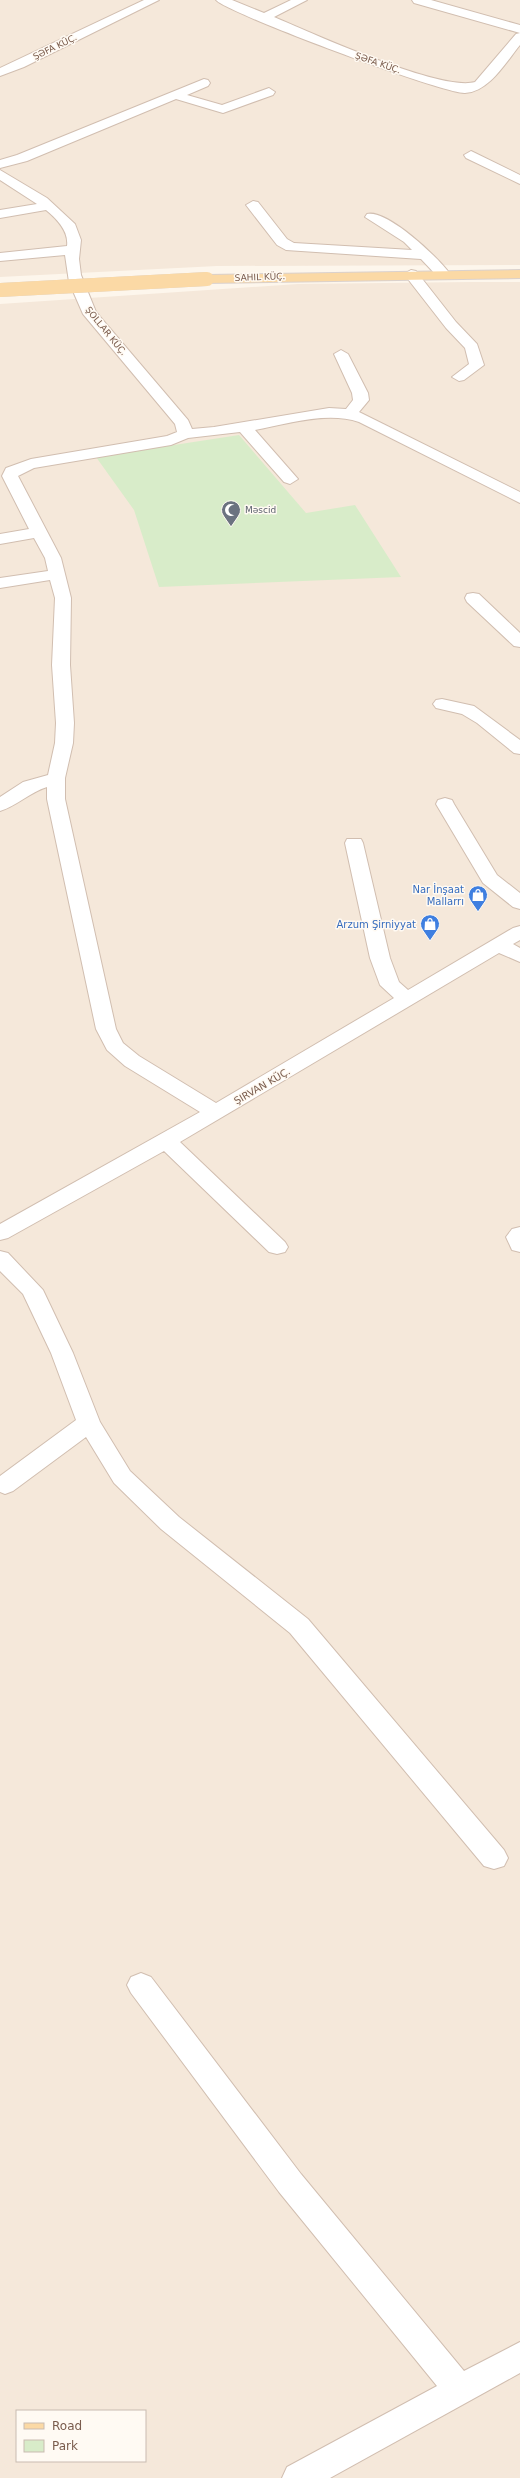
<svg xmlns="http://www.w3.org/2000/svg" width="520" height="2478" viewBox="0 0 520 2478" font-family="'DejaVu Sans',sans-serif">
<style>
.residential{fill:#f5e8da;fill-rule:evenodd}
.green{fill:#d8ecc9}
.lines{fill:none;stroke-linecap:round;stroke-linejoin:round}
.minor-casing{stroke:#d1beb0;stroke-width:2}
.major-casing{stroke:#dad1cd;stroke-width:2}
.minor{fill:#fff;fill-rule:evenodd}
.major{fill:#fbd9a5;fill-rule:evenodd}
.major-bridge-casing{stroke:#dad1cd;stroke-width:14;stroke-linecap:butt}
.major-bridge{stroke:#fbd9a5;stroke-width:14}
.labels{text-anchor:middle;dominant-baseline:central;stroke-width:3;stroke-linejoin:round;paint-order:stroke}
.far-street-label{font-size:9px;fill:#7a5c4d;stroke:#fffaf3}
.far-worship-label{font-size:9px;fill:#5b616d;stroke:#fffaf3;text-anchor:start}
.shop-label{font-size:10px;fill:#366cbe;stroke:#fffaf3;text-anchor:end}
.street-label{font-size:10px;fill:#7a5c4d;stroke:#fffaf3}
</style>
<rect width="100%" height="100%" fill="#fdf6ec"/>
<path class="residential" d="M0,0h520v265l-303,1 -217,11z
M471,282h49v2196h-520v-2174l298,-20zM17,2411h128v50h-128z"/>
<path class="green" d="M239,435l67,78 49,-8 46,72 -242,10 -25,-77 -38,-53z"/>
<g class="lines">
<defs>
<path id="minor" d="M144,0h15l-135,67 -24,9v-8z
M216,0h16l32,13 27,-13h16l-33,17c38,16 167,75 201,65l41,-48 4,-1v12c-14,17 -31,47 -55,48 -22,1 -240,-81 -249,-93z
M412,0h19l89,25v8l-106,-30z
M204,79l4,1 2,3 -2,3 -21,9 35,10 47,-17 6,4 -2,3 -50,18 -47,-14 -149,62 -27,7v-8l17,-5z
M471,151l49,24v9l-54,-26 -2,-3z
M0,170l47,28 28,26 6,16 -2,19 2,16 15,37 92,108 4,9 22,-2 115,-19 17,1 7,-9 -1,-7 -18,-39 7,-4 7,4 20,39 1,7 -10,12 161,80v11l-161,-81c-32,-11 -72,2 -104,8l43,49 -8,5 -6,-2 -44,-50 -52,6 -17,7 -137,23 -16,8 43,82 10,40 -1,67 4,58 -1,20 -8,35v21l51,230 7,14 16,13 77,47 178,-105 -14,-13 -10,-27 -25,-115 2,-4h14l2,4 27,115 9,24 9,8 105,-62 7,-2v14l-7,4 7,4v14l-21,-9 -319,189 105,100 3,5 -3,5 -8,2 -8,-2 -105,-101 -156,87 -8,2v-16l200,-112 -75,-46 -18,-16 -11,-21 -49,-230v-12c-17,5 -30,19 -47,24v-14l23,-15 25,-7 7,-32 1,-20 -4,-58 3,-67 -5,-18 -50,8v-10l48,-7 -3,-13 -11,-20 -34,6v-10l29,-5 -27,-53 4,-8 25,-9 136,-23 10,-4 -2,-8 -92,-110 -14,-32 -4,-27 -65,6v-8l67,-7c2,-15 -10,-27 -21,-36l-46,8v-8l37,-6 -37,-24z
M253,201l5,1 29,37 7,4 118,7 -8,-8 -39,-25 2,-3c20,-5 72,44 83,60l-2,3h-10l-17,-18 -135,-9 -9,-5 -31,-40z
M411,270l5,1 40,51 21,22 7,21 -20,15 -5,1 -7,-4 17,-13 -4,-16 -19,-20 -42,-54z
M473,593l6,1 41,39v14l-6,-1 -47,-44 -2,-4 2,-4z
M442,699l32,7 46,34v14l-6,-1 -37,-30 -15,-9 -26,-6 -3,-4 3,-4z
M445,798l7,2 2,4 43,71 23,18v16l-7,-2 -30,-24 -47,-79 2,-4z
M520,1227v25l-8,-2 -6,-13 6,-8z
M0,1251l8,2 35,37 30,63 27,69 30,49 49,46 129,102 196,231 4,8 -4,8 -10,3 -10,-3 -194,-233 -129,-104 -47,-46 -28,-46 -73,54 -8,3 -5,-2v-16l76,-56 -25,-67 -28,-59 -23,-23z
M141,1973l10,4 150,197 163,197 56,-29v31l-190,105h-48l5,-11 150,-81 -158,-194 -148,-199 -4,-8 4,-8z"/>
<path id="major" d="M520,270v8l-313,5 -7,-4 7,-4z"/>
</defs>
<use href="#minor" class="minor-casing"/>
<use href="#major" class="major-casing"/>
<use href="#minor" class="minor"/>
<use href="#major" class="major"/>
<defs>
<path id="major-bridge" d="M0,290l207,-11"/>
</defs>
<use href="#major-bridge" class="major-bridge-casing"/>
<use href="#major-bridge" class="major-bridge"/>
</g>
<defs>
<symbol id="mosque-pin" viewBox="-11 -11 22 30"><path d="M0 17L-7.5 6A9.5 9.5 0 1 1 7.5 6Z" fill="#6b7280" stroke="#fffaf3"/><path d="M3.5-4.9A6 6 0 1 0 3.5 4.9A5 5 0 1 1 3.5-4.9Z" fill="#fff"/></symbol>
<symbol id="shop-pin" viewBox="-11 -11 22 30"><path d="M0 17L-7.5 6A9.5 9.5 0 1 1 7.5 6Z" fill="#3f7fe0" stroke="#fffaf3"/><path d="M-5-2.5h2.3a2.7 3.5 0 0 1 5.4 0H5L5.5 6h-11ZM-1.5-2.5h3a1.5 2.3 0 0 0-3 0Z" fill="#fff"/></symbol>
</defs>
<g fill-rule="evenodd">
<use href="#mosque-pin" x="220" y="499" width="22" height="30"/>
<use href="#shop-pin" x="467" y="884" width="22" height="30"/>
<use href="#shop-pin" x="419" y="913" width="22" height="30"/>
</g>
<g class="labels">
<g class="far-street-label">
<text transform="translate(55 47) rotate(-26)">ŞƏFA KÜÇ.</text>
<text transform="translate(378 63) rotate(19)">ŞƏFA KÜÇ.</text>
<text transform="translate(260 277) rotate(-2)">SAHIL KÜÇ.</text>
<text transform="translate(106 331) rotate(51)">ŞOLLAR KÜÇ.</text>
</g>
<g class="far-worship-label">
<text x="245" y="510">Məscid</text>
</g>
<g class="shop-label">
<text x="464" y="889">Nar İnşaat<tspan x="464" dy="12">Mallarrı</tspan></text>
<text x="416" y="924">Arzum Şirniyyat</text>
</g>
<g class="street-label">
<text transform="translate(262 1086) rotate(-30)">ŞIRVAN KÜÇ.</text>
</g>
</g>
<rect x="16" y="2410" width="130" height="52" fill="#fffaf3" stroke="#cabbb1"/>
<rect x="24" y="2423" width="20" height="6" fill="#fbd9a5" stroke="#cabbb1"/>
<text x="52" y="2430" font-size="12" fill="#7a5c4d">Road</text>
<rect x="24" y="2440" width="20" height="12" fill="#d8ecc9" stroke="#cabbb1"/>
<text x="52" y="2450" font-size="12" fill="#7a5c4d">Park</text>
</svg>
